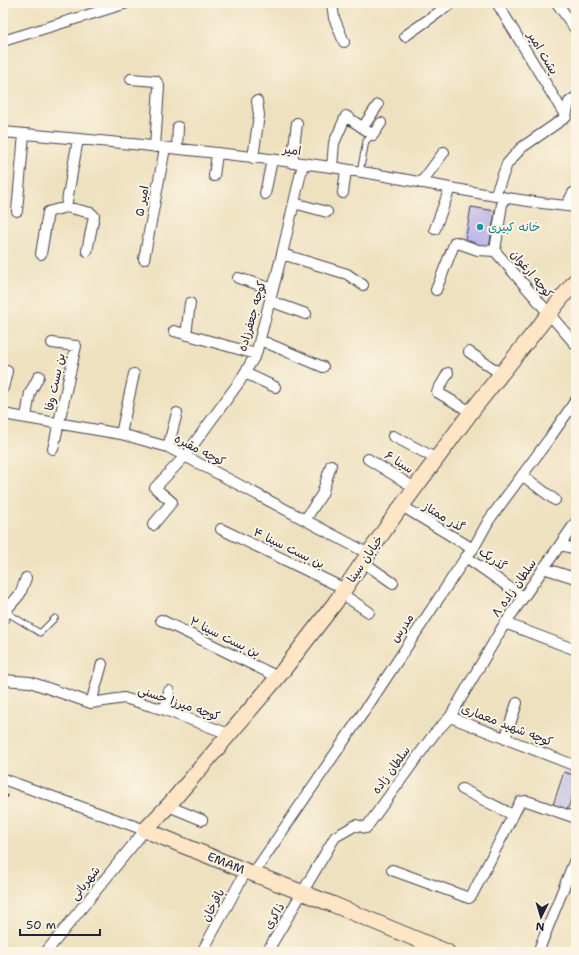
<svg xmlns="http://www.w3.org/2000/svg" width="579" height="955" viewBox="0 0 579 955" font-family="'Shantell Sans','Playpen Sans Arabic',sans-serif">
<style>
.building{fill:#beb7e8}
.lines{fill:none;stroke-linecap:round;stroke-linejoin:round}
.lane-casing{stroke:#413f4f;stroke-width:7}
.street-casing{stroke:#413f4f;stroke-width:12}
.secondary-casing{stroke:#413f4f;stroke-width:17}
.path{stroke:#413f4f;stroke-width:2;stroke-dasharray:3 3;stroke-linecap:butt}
.lane{stroke:#fff;stroke-width:5}
.street{stroke:#fff;stroke-width:10}
.secondary{stroke:#fde5c5;stroke-width:15}
.culture-dot{fill:#0f9aa8;stroke:#fcf5e5;stroke-width:1.5}
.labels{text-anchor:middle;dominant-baseline:central;stroke-width:4;stroke-linejoin:round;paint-order:stroke}
.street-label{font-size:12px;fill:#22223b;stroke:#fcf5e5}
.culture-label{font-size:12px;fill:#0d838f;stroke:#fcf5e5;text-anchor:start}
</style>
<rect width="100%" height="100%" fill="#fcf5e5"/>
<filter id="ink" filterUnits="userSpaceOnUse"><feTurbulence type="fractalNoise" baseFrequency=".025" numOctaves="2"/><feDisplacementMap in="SourceGraphic" scale="8" xChannelSelector="R" yChannelSelector="G"/><feConvolveMatrix kernelMatrix="1 2 1 2 8 2 1 2 1" color-interpolation-filters="sRGB"/></filter>
<filter id="wash" filterUnits="userSpaceOnUse"><feTurbulence type="fractalNoise" baseFrequency=".012" numOctaves="4" result="noise"/><feDisplacementMap in="SourceGraphic" scale="16" xChannelSelector="R" yChannelSelector="G"/><feGaussianBlur stdDeviation="0.9" result="paint"/><feColorMatrix in="noise" values="0 0 0 0 0 0 0 0 0 0 0 0 0 0 0 0 0 1.4 0 .05"/><feComposite in="paint" operator="in"/></filter>
<g filter="url(#wash)">
<rect width="100%" height="100%" fill="#eee1bf"/>
<g id="blocks">
<path class="building" d="M471,207l24,4 -6,37 -24,-6z
M564,772l12,4v10l-10,27 -14,-5z"/>
</g>
</g>
<g filter="url(#ink)">
<use href="#blocks" fill-opacity="0" stroke="#413f4f" stroke-width="1"/>
<g class="lines">
<defs>
<path id="lane" d="M360,172l6,-31 7,-6
M6,612l34,21 15,-15"/>
<path id="street" d="M332,3l2,15 10,24
M497,3l69,114
M557,3l19,27
M405,36l47,-33
M3,41l124,-38
M131,79l25,2 3,5 -4,61
M566,117l3,-15 7,-5
M363,127l15,-22
M3,132c109,10 219,20 328,35 82,12 163,32 245,40
M177,149l1,-22
M253,158l6,-43 -2,-14
M292,163l5,-40
M332,167l2,-24 12,-27 27,19 8,-12
M214,176l3,-22
M421,183l23,-31
M343,193l3,-23
M265,194l7,-34
M495,196l12,-32 14,-16 45,-31
M294,203l33,9
M566,206l7,-13 3,-1
M66,207l25,6 3,3 -7,35
M17,211l7,-77
M435,229l15,-41
M495,251l81,94
M495,251l8,-54
M41,254l7,-42 18,-5 12,-68
M282,254l65,20 16,11
M144,259l21,-111
M238,278l35,11
M436,290l19,-48 23,8 17,1
M270,301l36,13
M174,331l82,23
M186,335l4,-32
M260,340l63,27
M52,343l24,3 -23,103
M469,352l32,22
M245,373l30,14
M448,373l-11,19 34,20
M3,388l4,-17
M3,414l118,20 47,13 201,107
M26,417l4,-24 9,-17
M121,434l13,-60
M393,436l44,23
M168,447l9,-34
M368,459l47,29
M522,475l33,25
M402,506l71,43
M305,520l17,-26 9,-29
M153,525l19,-23 -17,-14 30,-32 55,-75 16,-27 26,-100 21,-90
M221,529l124,60
M560,545l16,4
M466,557l57,40
M363,562l30,21
M543,568l32,10
M342,594l27,18
M3,620l5,-12 12,-14 6,-16
M161,620l117,57
M505,623l71,27
M3,680l27,2 61,21 33,-5 41,12 64,24
M91,703l11,-39
M165,710l4,-19
M450,717l126,49
M505,739l12,-36
M3,779l142,51 -99,122
M462,789l51,26
M168,806l34,14
M392,870l77,28 3,-3 48,-93 7,-1 49,17
M253,874l112,-164 101,-153 7,-8 16,-29 60,-81 27,-39
M202,952l44,-81
M267,952l68,-115 21,-12 10,3 68,-94 16,-17 52,-89 74,-106
M538,952l38,-95"/>
<path id="secondary" d="M447,952l-115,-48 -86,-33 -101,-41 23,-24 110,-129 57,-74 60,-88 79,-107 102,-128"/>
</defs>
<use href="#lane" class="lane-casing"/>
<use href="#street" class="street-casing"/>
<use href="#secondary" class="secondary-casing"/>
<path class="path" d="M3,809l6,-18"/>
<use href="#lane" class="lane"/>
<use href="#street" class="street"/>
<use href="#secondary" class="secondary"/>
</g>
</g>
<circle class="culture-dot" cx="480" cy="227" r="4"/>
<g class="labels">
<g class="street-label">
<text transform="translate(543 53) rotate(59)">پشت امیر</text>
<text transform="translate(292 150) rotate(7)">امیر</text>
<text transform="translate(142 201) rotate(-79)">امیر ۵</text>
<text transform="translate(532 274) rotate(50)">کوچه ارغوان</text>
<text transform="translate(252 316) rotate(-74)">کوچه جعفرزاده</text>
<text transform="translate(55 382) rotate(-78)">بن بست وفا</text>
<text transform="translate(200 450) rotate(27)">کوچه مقبره</text>
<text transform="translate(399 462) rotate(32)">سینا ۶</text>
<text transform="translate(444 517) rotate(31)">گذر ممتاز</text>
<text transform="translate(289 548) rotate(26)">بن بست سینا ۴</text>
<text transform="translate(365 559) rotate(-56)">خیابان سینا</text>
<text transform="translate(493 559) rotate(36)">گذریک</text>
<text transform="translate(514 588) rotate(-55)">سلطان زاده ۸</text>
<text transform="translate(402 628) rotate(-56)">مدرس</text>
<text transform="translate(225 637) rotate(26)">بن بست سینا ۲</text>
<text transform="translate(179 703) rotate(19)">کوچه میرزا حسنی</text>
<text transform="translate(507 725) rotate(21)">کوچه شهید معماری</text>
<text transform="translate(391 770) rotate(-54)">سلطان زاده</text>
<text transform="translate(226 863) rotate(22)">EMAM</text>
<text transform="translate(85 883) rotate(-51)">شهربانی</text>
<text transform="translate(213 905) rotate(-62)">باقرخان</text>
<text transform="translate(274 916) rotate(-59)">ذاکری</text>
</g>
<g class="culture-label">
<text x="488" y="227">خانه کبیری</text>
</g>
</g>
<rect width="579" height="955" fill="none" stroke="#fcf5e5" stroke-width="16"/>
<g transform="translate(541 917) rotate(185)" stroke="#fcf5e5" stroke-width="3" paint-order="stroke">
<path d="M0-3L7 15L0 10L-7 15Z" fill="#22223b"/>
<text y="-6" font-size="11" font-weight="bold" text-anchor="middle" fill="#22223b">N</text>
</g>
<path d="M20 929v6h80v-6" fill="none" stroke="#22223b" stroke-width="2"/>
<text x="26" y="929" font-size="12" fill="#22223b" stroke="#fcf5e5" stroke-width="3" paint-order="stroke">50 m</text>
</svg>
